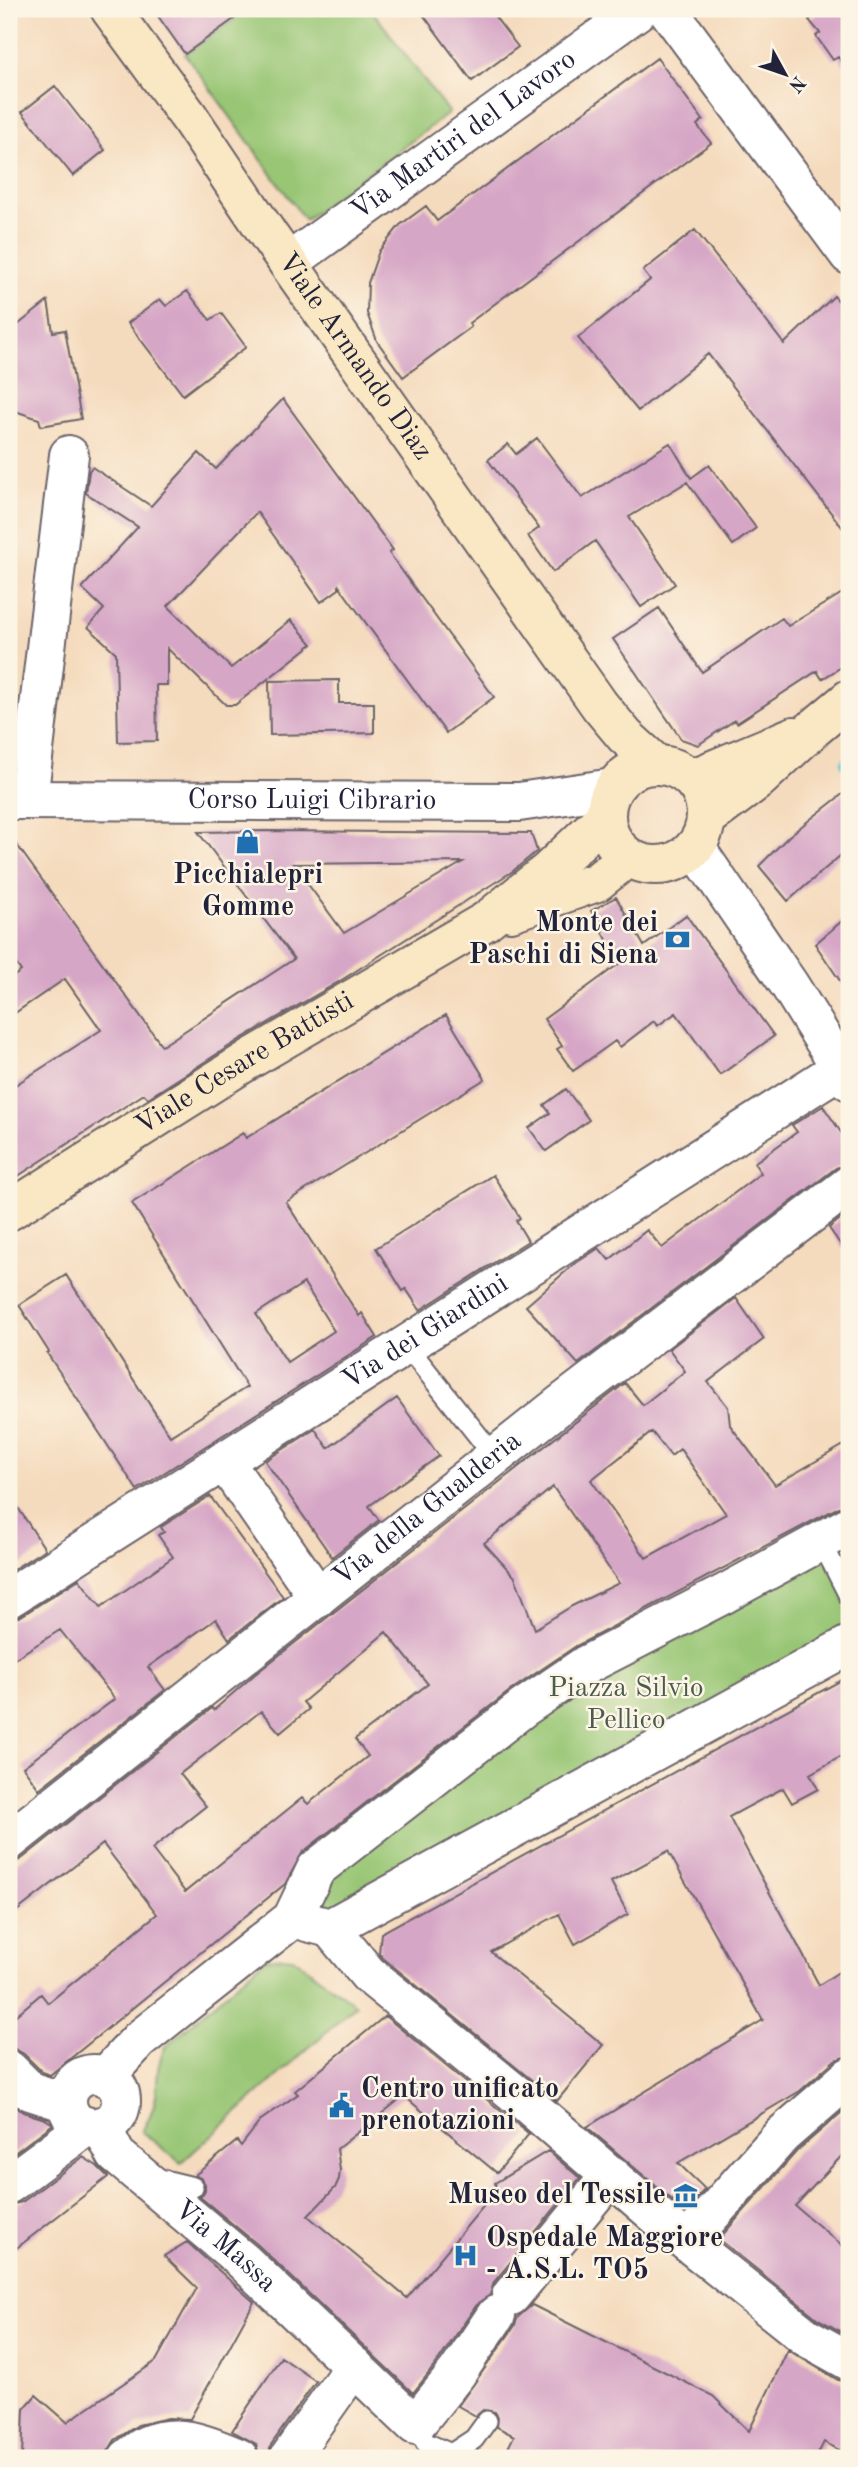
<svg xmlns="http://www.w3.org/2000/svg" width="858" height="2467" viewBox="0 0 858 2467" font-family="'Old Standard TT',serif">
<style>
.green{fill:#98c675;stroke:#5d7458;stroke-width:2}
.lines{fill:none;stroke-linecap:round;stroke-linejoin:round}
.stream{stroke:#5bc8d1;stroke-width:10}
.building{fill:#d6a6c6;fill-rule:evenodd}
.lane-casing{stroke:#6c6369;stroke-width:23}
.street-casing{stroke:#6c6369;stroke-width:42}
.secondary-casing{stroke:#6c6369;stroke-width:42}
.lane{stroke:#fff;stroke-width:19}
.street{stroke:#fff;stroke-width:38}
.secondary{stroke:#fae7c3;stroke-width:38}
.labels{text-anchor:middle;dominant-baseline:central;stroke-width:5;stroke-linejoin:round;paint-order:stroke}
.street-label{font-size:28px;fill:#22223b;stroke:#fcf5e5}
.poi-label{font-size:28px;font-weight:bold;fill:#22223b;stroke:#fcf5e5;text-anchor:end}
.park-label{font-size:28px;fill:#4b5b4f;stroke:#fcf5e5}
</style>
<rect width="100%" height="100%" fill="#fcf5e5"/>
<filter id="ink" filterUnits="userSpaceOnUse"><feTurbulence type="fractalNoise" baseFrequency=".0143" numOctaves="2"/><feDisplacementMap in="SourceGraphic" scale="14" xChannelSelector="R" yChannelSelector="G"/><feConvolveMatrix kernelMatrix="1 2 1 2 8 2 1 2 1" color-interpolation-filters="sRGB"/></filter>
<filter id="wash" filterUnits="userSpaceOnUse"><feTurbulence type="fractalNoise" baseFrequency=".00686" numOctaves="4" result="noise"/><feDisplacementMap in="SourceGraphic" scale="28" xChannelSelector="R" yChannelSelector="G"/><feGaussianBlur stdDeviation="1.57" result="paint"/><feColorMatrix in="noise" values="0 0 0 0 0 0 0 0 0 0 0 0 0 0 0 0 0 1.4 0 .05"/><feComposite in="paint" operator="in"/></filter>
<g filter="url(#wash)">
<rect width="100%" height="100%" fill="#f5dbbe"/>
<path class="green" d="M248,9h123l78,104 -144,107 -120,-166z
M821,1541l28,55v49l-519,283 -38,-9 24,-50 207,-161z
M283,1957l10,1 63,47 -175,158 -39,-31c6,-11 12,-23 14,-36 2,-20 0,-29 9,-49l100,-88z"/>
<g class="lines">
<path class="stream" d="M845,763l4,-5"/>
</g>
<g id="blocks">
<path class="building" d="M153,9h95l-63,45z
M419,9h70l29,38 -46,34z
M824,9h25v62l-11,-14 -5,3 -17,-24 4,-3 -11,-13z
M657,58l46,62 -6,5 14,18 -242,180 2,4 -68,50 -26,-36 -10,-28 1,-30 11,-32 21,-26 26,-19 11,15z
M55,86l50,64 -32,26 -51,-64z
M695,230l89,114 50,-48 15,16v224l-141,-182 -70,57 -60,-73 72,-58 -7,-9z
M187,291l23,29 11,-7 25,34 -63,48 -55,-72 32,-24 6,7z
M48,301l5,31 12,-2 16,89 -40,7 -2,-7 -30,-10v-77z
M283,399l110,151 -4,3 105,144 -48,36 -107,-147v3l-18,13 -64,-90 -89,94 63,62 60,-48 21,24 -77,61h-9l-59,-57v37h-11l1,56 -39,1 -2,-89 -28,-26 16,-18 -22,-21 56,-61 -52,-34 3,-22 3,-4 59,39 48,-53 17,16z
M537,438l45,60 88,-55 21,35 18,-13 47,63 -23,17 -46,-63 -58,35 46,67 -34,23 -46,-66 -42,31 -25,-36 11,-8 -51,-68 20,-16 8,10z
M849,589v73l-27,17 -5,-8 -80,52 -2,-3 -37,25 -17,-6 -68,-100 46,-31 43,64 80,-54 6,8z
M339,680v23h35v30l-104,2 -1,-54z
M849,789v59l-61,53 -29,-35 30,-30z
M269,831l262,2 6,18 -24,20 -173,110 -101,59 -91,58 -4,-4 -135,88v-93l92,-59 -36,-51 -56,38v-37l12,-9 -12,-18v-119l153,212 132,-87 -96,-127zM463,862l-119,71 -51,-69z
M616,897l28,49 42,-31 88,121 -54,39 -44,-62 -19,13 -3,-5 -34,26 -5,-6 -42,30 -16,-22 5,-3 -18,-27 76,-56 -29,-52z
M849,915v79l-34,-50z
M446,1015l39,64 -199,123 73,114 3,-3 15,24 -240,153 -90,-137 2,-1 -30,-47 47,-30 104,161 77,-49 -115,-184 111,-70 3,5zM304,1283l30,48 -47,31 -31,-48z
M566,1089l23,31 -43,31 -17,-23 21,-15 -6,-8z
M823,1106l26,38v20l-13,4 -258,196 -52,-58 47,-41 26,-17 10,12 38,-30 15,18 99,-75 -7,-10 43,-31 -5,-7z
M493,1175l27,43 -4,3 12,20 -108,69 -14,-21 -3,2 -27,-43z
M849,1212v45l-20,-29z
M736,1298l28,41 -56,43 20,25 2,18 45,60 74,-43v62l-10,3 -263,139 -65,44 -208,162 -18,32 -235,191 -8,-3 -18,-18 -9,-5h-6v-28l32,-27 7,9 109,-89 -54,-70 -94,73v-51l14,-8 189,-150 2,2 40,-35 371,-292 18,22 42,-34 -16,-22zM652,1432l19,24 9,-7 46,65 -80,44 -55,-78zM553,1487l66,96 -47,23 -37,23 -20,-52 -31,-34zM386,1632l42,52 -73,55 13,17 -60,48 -6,-6 -117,94 -33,-43 54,-43 -26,-32 81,-63 19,22 29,-24 -6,-7z
M397,1398l42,58 -70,50 10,14 -47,37 -67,-96 50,-32 13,19z
M9,1494l36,55 -36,23z
M210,1496l73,101 -54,42 -13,-20 -68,48 17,23 -126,99 -16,-22 92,-68 -55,-69 -51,32v-42l12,-4 58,-37 22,28 72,-50 -15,-22 6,-3 -3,-5z
M849,1676v76l-39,22 8,15 -26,14 -9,-15 -54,29 90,168 30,-20v91l-14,4 -35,31 -122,72 27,26 -20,22 -98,-84 176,-107 -95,-169 -57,31 17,32 -53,30 -16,-30 -68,38 112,93 -46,56 -174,-143 -4,-5 2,-20z
M385,2016l144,118 -32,39 -93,-77 -67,53 3,21 -1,9 -4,9 -27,28 99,82 90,-108 -2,-7 53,-32 32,27 -86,104 -4,13 -12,8 -39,57 -26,33 -155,-148 -58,-48 5,-6v-7l-3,-5 -7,-4 42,-34 4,5 20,-26 37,-26 -3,-3z
M9,2101l14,11 22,7 8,5 -44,33z
M849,2106v42l-54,58 54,45v85l-31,-17 -99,-80 78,-88z
M83,2157l14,9 11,11 -99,77v-49l13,-3z
M187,2242l67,60 -64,117 -22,-1 -30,7 -23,15 -8,13 -9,5h-76l2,-49 12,-14 31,27 89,-61 41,-73 -33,-32z
M532,2305l181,91 36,35 39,-81 50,30 11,3v72l-25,-13 -8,16h-313l11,-22 -17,-9 1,-10 -3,-5 -12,-2 -7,6 -18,-10 56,-79 4,-10z
M281,2357l35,24 -45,64 -3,13h-8l-4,-14 -24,-13z"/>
</g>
</g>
<g filter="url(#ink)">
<use href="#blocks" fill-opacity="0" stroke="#6c6369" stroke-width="2"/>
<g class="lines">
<defs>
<path id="lane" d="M9,733l27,-1
M406,1345l89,112
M821,1541l28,55
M156,2178l37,9
M415,2425l11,18 25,11 23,-15 13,-18"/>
<g id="street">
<path d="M667,9l182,246"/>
<path id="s1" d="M288,263l352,-254"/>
<path id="s2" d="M9,800l510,2 94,-14"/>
<path d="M28,800l41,-345"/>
<path d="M695,847l95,139 59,95"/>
<path d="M224,1461l94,136"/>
<path id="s3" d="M9,1598l832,-530"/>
<path id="s4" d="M9,1841l551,-436 289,-220"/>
<path d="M307,1922l23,6 519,-283"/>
<path d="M330,1928l38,46 156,127 163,141 119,95 43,24"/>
<path d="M9,2070l21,21 37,12"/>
<circle cx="94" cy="2101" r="27"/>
<path d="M105,2077l34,-37 153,-121 24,-50 207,-161 63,-43 138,-71 125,-68"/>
<path id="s5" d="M101,2126l15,29 127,106 172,164 42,-52 39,-58"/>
<path d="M9,2184l78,-58"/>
<path d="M687,2242l95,-107 67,-58"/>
<path d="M511,2296l100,-121"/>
<path d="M128,2458c6,-4 12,-10 19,-13 32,-14 63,1 92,13"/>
<path d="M289,2458l65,-92"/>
</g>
<g id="secondary">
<path id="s6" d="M110,9l79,108 80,119 331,470 25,30 32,29"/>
<circle cx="656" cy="815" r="50"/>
<path d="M690,777l13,-3 91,-38"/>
<path d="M707,818l50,-37 56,-52 36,-30"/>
<path d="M511,912l86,-30 31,-25"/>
<path id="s7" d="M9,1211l241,-152 236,-138 62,-50 58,-55"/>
</g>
</defs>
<use href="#lane" class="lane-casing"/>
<use href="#street" class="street-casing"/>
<use href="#secondary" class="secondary-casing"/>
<use href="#lane" class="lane"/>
<use href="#street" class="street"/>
<use href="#secondary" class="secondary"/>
</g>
</g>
<defs>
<symbol id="shop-bare" viewBox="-9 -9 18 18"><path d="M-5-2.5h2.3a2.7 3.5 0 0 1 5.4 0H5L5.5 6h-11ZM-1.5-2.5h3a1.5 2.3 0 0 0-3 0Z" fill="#1f6fb2" stroke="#fcf5e5" stroke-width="2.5" paint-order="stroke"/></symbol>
<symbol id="bank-bare" viewBox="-9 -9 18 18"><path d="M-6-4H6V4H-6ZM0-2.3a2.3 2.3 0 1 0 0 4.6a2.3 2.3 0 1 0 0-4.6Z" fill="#1f6fb2" stroke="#fcf5e5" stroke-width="2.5" paint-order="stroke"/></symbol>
<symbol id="civic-bare" viewBox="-9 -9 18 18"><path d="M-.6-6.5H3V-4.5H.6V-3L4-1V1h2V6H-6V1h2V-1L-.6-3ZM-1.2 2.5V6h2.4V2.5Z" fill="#1f6fb2" stroke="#fcf5e5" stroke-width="2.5" paint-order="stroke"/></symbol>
<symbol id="museum-bare" viewBox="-9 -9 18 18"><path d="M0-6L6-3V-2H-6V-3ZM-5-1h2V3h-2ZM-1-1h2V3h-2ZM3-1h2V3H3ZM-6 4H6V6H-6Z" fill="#1f6fb2" stroke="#fcf5e5" stroke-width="2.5" paint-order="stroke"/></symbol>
<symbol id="hospital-bare" viewBox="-9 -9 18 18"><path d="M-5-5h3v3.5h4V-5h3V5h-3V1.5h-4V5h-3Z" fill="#1f6fb2" stroke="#fcf5e5" stroke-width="2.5" paint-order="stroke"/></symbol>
</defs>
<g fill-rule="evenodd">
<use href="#shop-bare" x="230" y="824" width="35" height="35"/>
<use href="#bank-bare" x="660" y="922" width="35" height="35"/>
<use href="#civic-bare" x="324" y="2088" width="35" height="35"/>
<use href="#museum-bare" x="668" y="2178" width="35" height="35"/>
<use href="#hospital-bare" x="448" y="2238" width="35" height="35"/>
</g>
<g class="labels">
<g class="street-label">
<text stroke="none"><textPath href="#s1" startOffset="217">Via Martiri del Lavoro</textPath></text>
<text stroke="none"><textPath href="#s6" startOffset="425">Viale Armando Diaz</textPath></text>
<text stroke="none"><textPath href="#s2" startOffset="303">Corso Luigi Cibrario</textPath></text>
<text stroke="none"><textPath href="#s7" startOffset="278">Viale Cesare Battisti</textPath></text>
<text stroke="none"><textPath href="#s3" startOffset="494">Via dei Giardini</textPath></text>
<text stroke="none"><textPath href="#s4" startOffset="534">Via della Gualderia</textPath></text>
<text stroke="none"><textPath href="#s5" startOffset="175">Via Massa</textPath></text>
</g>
<g class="poi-label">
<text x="248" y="876" text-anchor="middle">Picchialepri<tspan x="248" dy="32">Gomme</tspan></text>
<text x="658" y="924">Monte dei<tspan x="658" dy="32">Paschi di Siena</tspan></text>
<text x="361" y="2090" text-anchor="start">Centro unificato<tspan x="361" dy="32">prenotazioni</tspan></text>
<text x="666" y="2196">Museo del Tessile</text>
<text x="486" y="2239" text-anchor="start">Ospedale Maggiore<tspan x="486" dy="32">- A.S.L. TO5</tspan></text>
</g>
<g class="park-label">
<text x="626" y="1689">Piazza Silvio<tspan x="626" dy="32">Pellico</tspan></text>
</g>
</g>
<rect width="858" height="2467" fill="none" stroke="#fcf5e5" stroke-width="35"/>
<g transform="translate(785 74) rotate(130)" stroke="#fcf5e5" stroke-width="5" paint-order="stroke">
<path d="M0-5L12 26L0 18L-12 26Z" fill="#22223b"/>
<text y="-10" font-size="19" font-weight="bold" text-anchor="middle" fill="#22223b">N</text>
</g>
</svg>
